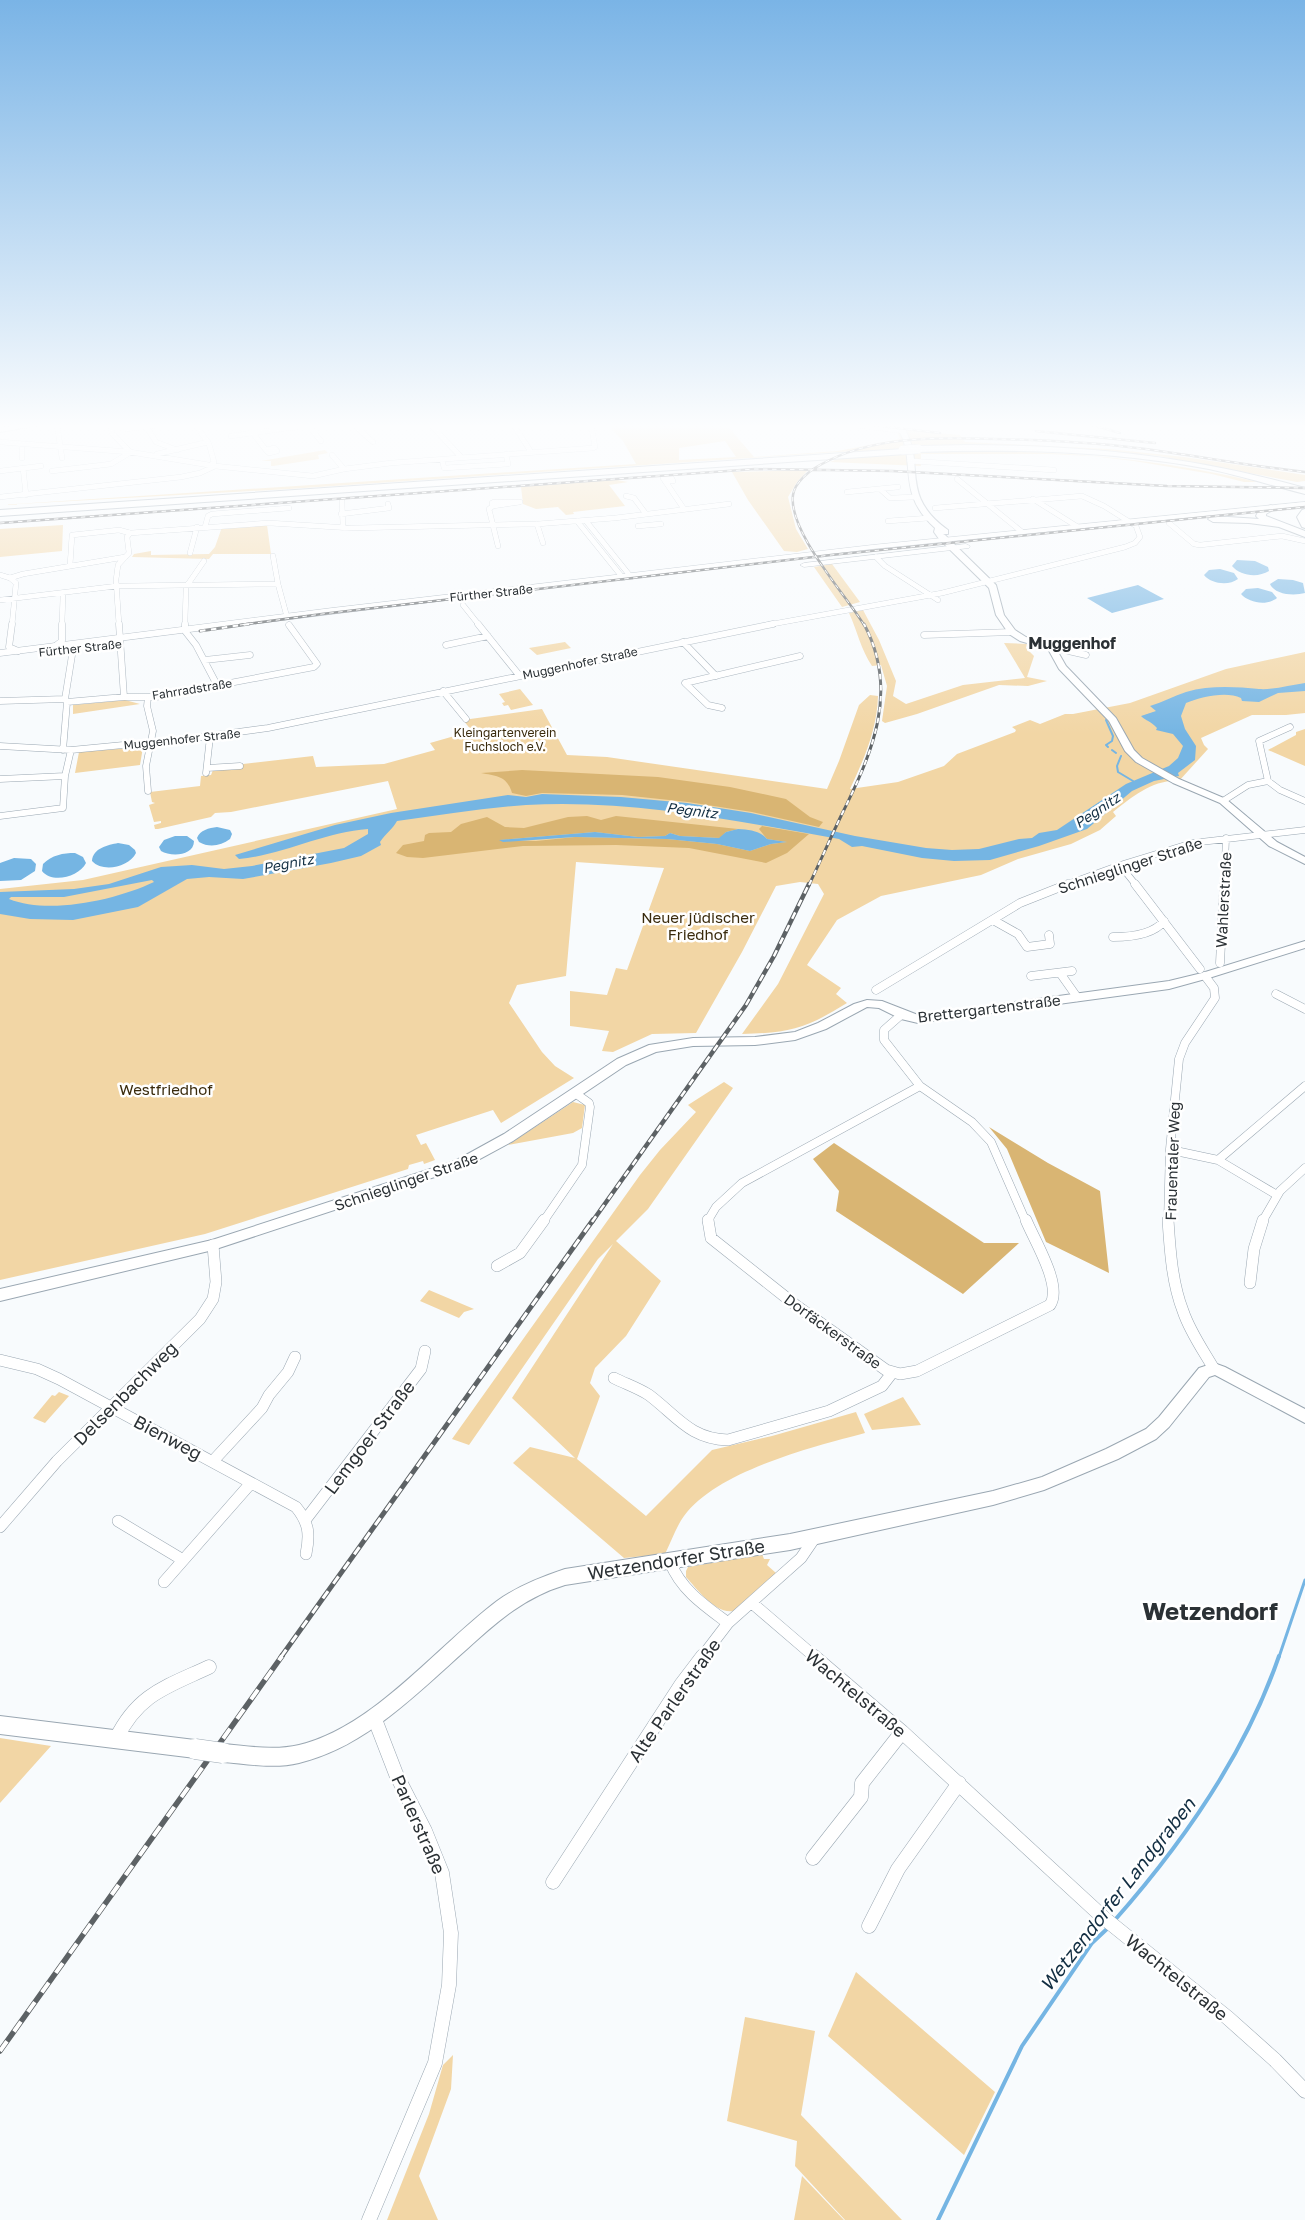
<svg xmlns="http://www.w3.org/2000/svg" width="1305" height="2220" viewBox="0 0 1305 2220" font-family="'Golos Text',sans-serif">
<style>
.green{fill:#f2d6a5;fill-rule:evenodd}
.forest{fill:#d9b573}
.water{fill:#75b5e3;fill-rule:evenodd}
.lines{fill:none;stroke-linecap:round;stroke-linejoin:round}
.stream-far2{stroke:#75b5e3;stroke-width:2}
.stream-far1{stroke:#75b5e3;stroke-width:3}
.stream{stroke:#75b5e3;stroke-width:4}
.street-far4-casing{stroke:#9aa7b2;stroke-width:5.5}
.street-far3-casing{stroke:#9aa7b2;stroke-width:7}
.street-far2-casing{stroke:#9aa7b2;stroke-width:9}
.street-far1-casing{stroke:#9aa7b2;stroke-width:12}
.street-casing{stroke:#9aa7b2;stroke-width:15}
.secondary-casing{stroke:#9aa7b2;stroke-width:2}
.primary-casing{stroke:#9aa7b2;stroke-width:1}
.highway-casing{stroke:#9aa7b2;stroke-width:2}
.street-far4{stroke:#fff;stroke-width:5}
.street-far3{stroke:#fff;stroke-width:6}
.street-far2{stroke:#fff;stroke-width:8}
.street-far1{stroke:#fff;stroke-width:11}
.street{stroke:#fff;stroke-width:14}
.secondary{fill:#fff;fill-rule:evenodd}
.primary{fill:#fff;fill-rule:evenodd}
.highway{fill:#fff;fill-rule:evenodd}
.rail-far4-casing{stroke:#5d6265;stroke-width:2.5}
.rail-far3-casing{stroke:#5d6265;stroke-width:3}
.rail-far2-casing{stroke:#5d6265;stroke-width:4.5}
.rail-far1-casing{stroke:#5d6265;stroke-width:5}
.rail-casing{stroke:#5d6265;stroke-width:5.5}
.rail-far4{stroke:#fff;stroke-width:1;stroke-dasharray:4.5;stroke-linecap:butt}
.rail-far3{stroke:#fff;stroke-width:2;stroke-dasharray:5.5;stroke-linecap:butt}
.rail-far2{stroke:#fff;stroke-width:2.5;stroke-dasharray:7;stroke-linecap:butt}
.rail-far1{stroke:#fff;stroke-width:3;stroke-dasharray:9;stroke-linecap:butt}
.rail{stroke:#fff;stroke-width:4;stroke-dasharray:12;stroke-linecap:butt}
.secondary-bridge-casing{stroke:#9aa7b2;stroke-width:21;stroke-linecap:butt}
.highway-bridge-casing{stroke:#9aa7b2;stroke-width:10;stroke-linecap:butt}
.secondary-bridge{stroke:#fff;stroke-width:20}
.highway-bridge{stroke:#fff;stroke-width:9}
.labels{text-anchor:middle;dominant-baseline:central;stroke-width:5;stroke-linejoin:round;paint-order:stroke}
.far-street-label{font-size:12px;fill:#2b3135;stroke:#fff}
.far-park-label{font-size:12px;fill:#392a0c;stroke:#fff}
.far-water-label{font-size:14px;font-style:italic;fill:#122e42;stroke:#fff}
.street-label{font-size:15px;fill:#2b3135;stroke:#fff}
.park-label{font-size:15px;fill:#392a0c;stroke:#fff}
.far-district-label{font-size:16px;font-weight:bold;fill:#2b3135;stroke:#fff}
.near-street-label{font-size:18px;fill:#2b3135;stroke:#fff}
.near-water-label{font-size:19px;font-style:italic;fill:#122e42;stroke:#fff}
.near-district-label{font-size:24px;font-weight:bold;fill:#2b3135;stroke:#fff}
</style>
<rect width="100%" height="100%" fill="#f8fbfd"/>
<path class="green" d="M607,424h119l28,33 84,-6 62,-12 -4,-10 64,6 5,7 144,7 75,8 121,18v6l-8,1 -138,-26 -94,-9 -67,-1 -160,6 -549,37 -289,16 636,-41 -13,-23zM725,441l11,16 -57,3v-12z
M325,450l3,3 -10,2 1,4 -46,7h-2v-5h-10z
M948,452c108,-3 206,6 310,30h-14l-32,-8 -78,-13 -42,-5 -44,-2h-127v12l-91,-4 13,-5z
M808,470l-11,12 -9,15 8,32 12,20 -11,3 -13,-1 -36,-51 -16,-28z
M617,480l11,2 -19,3 16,21 -52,6 1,2 -8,1 -8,-8 -22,2 -13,-5 -2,-17z
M63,525l-1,26 -62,6v-28z
M267,525l4,29h-58l-4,5 -77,-2 2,-3 17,-3v4l58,-1 6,-7 7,-20z
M832,564l28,38 -18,5 -28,-40z
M863,610l16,30 17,41 -3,15 13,8 57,-19 62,-7 -21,-35 23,1 -1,4 8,8 -7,21 20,4 -19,5 -29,-1 -82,29 -32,9 -3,-2 5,-35 -6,-21 -9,1c-11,-16 -15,-36 -23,-53z
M565,642l6,6 -34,7 -8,-7z
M1305,652v61l-19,2h-34l-51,23 3,7 4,4 -29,32c-25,-2 -47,16 -66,31l3,4 -16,14 -29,14 -53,15 -37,16 -100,21 -44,24 -30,45 34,23 -5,6 11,9c-40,25 -57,30 -105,31l36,-50 46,-90 -6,-10 -18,-2 -24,4 -34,66 -46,81 -44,1 -39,18 -11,-1 7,-20 -39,-5v-35l37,4 9,-27 11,2 37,-102 -88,-6 -10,114 -49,9 -8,18 33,49 13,14 19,12 -73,45 -8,-13 -77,25 5,10 5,-2 9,17 -11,4 -1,-3 -14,4 -1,4 -203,65 -205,46v-391l83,-9 314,-71 -9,-28 -157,31 -16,1 -4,4 -53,12h-3l-1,-4 7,-2v-2l-7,1 -5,-17 6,-2 -3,-1 -2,-10 50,-6 1,-10 10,-1 2,-5 30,-3v-3l70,-8 3,11 68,-3 51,-14 -5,-7 42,-12 -9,-11 79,-11 25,46 40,2 220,32 12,-28 20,-56 11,-10 8,1c-1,34 -14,63 -28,93l48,-7 46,-16 13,-12 58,-22 1,-2 -4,-3 18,-7 10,4 25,-10h8l57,-11 96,-34z
M520,689l13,16 -22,5 -3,-5 -4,1 -2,-3 3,-1 -6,-8z
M125,700l15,4 -67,10v-9z
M1305,729v37l-37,-16 28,-15v-3z
M143,747l-3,18 -65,8 4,-21z
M724,1082l9,6 -85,121 -32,32 45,40 -35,55 -31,32 -5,15 10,13 -23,63 69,57 66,-66 60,-14 84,-24 9,21c-53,14 -148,38 -181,83 -8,11 -13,26 -19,38l-41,4 -111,-95 17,-16 45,11 -63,-60 101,-154 -15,15 -129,186 -17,-6 188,-264 20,-25 36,-38 -8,-7z
M573,1102l12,3 -3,23 -9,5 -65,12z
M429,1290l45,19 -10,3 -5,6 -39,-17z
M59,1392l10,4 -24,27 -12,-5 19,-23 3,1z
M903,1397l18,28 -49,5 -8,-16z
M762,1554l2,5h6l-3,6 9,8 -43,38c-18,3 -36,-22 -47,-34v-6l2,-4z
M0,1738l51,8 -51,57z
M856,1972l139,120 -31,63 -136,-119z
M745,2017l70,14 -14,84 101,105h-57l-50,-54 2,-25 -70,-20z
M453,2055l-2,34 -32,87 19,44h-51l42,-106 14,-49z
M802,2176l42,44h-50z"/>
<path class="forest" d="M522,770l136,7 72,10 56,12 24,18 13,5 -4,5 -67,-15 -64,-10 -66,-7 -80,-2 -16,3 -14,-3c-5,-17 -15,-17 -31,-20z
M587,816l14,4 15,-4 122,13 -12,3 -6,6 -40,-2 -10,-3 -5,3 -27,1 -43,-5 -95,8 36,1 39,-4 92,2 50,5 33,7 21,-7 16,-2 -20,-3 -8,-10 3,-3 47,8 -22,19 -21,10 -77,-15 -73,-3 -93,1 -100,12 -16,-1 -11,-4 7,-8 21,-4 1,-6 4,-2 22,-1 10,-8 26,-7 18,10 19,1 44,-11z
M989,1127l59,36 52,28 9,82 -63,-31 -39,-93z
M834,1143l150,100h35l-56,51 -127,-83 3,-20 -26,-32z"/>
<path class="water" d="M1237,560l18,1 13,6 1,4c-11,7 -29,5 -37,-5z
M1220,569l14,4 4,6c-9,7 -27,5 -34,-4l5,-5z
M1278,579l15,1 10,3 2,10c-11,3 -30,2 -35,-9z
M1138,585l26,14 -52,14 -25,-15z
M1258,588l14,4 5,6c-10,8 -28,5 -36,-4l5,-5z
M1305,683v8l-27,2 -19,9 -17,-1 -1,-3c-15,-7 -40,-1 -55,5l-5,13 4,13 11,17 -1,14 -17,13 1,3 -25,5 -22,10 -45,38 -48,17 -49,14 -36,1 -32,-3 -60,-12 -10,1 -13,-8c-103,-18 -207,-40 -313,-34 -43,3 -86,10 -129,16 -4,8 -12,13 -17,21l1,3 -20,11 -30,7 -88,16 -34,-2 -22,2 -49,28 -65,13 -43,-1 -30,-5v-22l74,-3 35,-5 52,-17 31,-2 32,4 28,-3 92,-18 24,-14v-5c-44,3 -85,26 -129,30l-4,-4 100,-30 56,-12 117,-18 18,2 16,-3 79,3 66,6 64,10 104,23 71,12 26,2 27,-1 40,-10 13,-1 7,-5 18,-3 69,-46 43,-18 9,-8 5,-12 -10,-12 -17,-4 1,-2c-6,-7 -11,-7 -16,-12l15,-5 -6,-5c13,-4 24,-10 36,-14 24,-7 50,-5 73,-3 15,1 31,-4 46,-6zM152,880l2,2c-38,18 -105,33 -145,17l2,-2h53z
M217,827l13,3 2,4 -2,5c-9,7 -21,9 -31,3l-2,-4c3,-8 12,-10 20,-11z
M738,829c11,1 21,1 29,10l20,3 -16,2 -21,7 -33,-7 -50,-5 -92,-2 -72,5 -4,-2 96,-8 43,5 27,-1 5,-3 10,3 39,2 7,-6z
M175,836h12l7,5c0,15 -23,16 -33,10l-2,-4 5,-7z
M118,843l11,2 6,5 1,3c-7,14 -33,20 -44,8 1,-13 16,-16 26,-18z
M75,853l8,4 3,6c-7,14 -34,21 -44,8l1,-7c9,-9 20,-11 32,-11z
M14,858l17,1 5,5 -1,7 -14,9 -21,1v-18z"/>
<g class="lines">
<path class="stream-far2" d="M1108,747l-2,-2 6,-4 1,-5 -7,-16 3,-2
M1112,750l4,3
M1121,756l-4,10 1,6 15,9"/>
<path class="stream-far1" d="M1279,1657l26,-77"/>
<path class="stream" d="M1114,1921c69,-78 131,-166 165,-265
M938,2220l84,-174 70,-103 17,-16"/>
<defs>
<path id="street-far4" d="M57,424l5,34
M110,424l2,9 18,19
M195,424l14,20 5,18 -3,3
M353,424l20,18
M430,424l31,33
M513,424l18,28
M847,424l57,7
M308,425l13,16
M146,426l10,16 21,8
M126,429l39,-5
M252,432l14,18
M231,436l87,-12
M0,442l130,10 85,14 98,10 31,-7 47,-6 202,-15 2,-1 -4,-23
M22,444v14
M274,448l3,3 -8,2 -3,-3z
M157,454l51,-12
M332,455l12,14
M442,459l2,9 64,-4 -2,-10
M910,461l144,9
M23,468l3,27
M0,471l41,-5
M52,471l59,-7 20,-12
M957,479l65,53
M665,481h8l-2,-4 -8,1 21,31
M881,490l9,8 26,-1
M847,492l51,-5
M626,496l8,2 12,16
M0,497l181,-20 19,-4 15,-7
M1033,499l45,28
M342,501l1,27
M494,502h26l-27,4 -1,-3z
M493,506l-4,3 9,37
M341,514l48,-6 -1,-4
M577,521l46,57
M586,521l45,56
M888,521l41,-3
M1169,523l25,21 6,1 82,-9 23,5
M537,524l6,19
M638,526l23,-2
M205,527l3,-11 4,-2 77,-6
M190,553l7,-26
M273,556l5,28
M876,557l9,9 53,34
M70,566l2,-31 47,-5 11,3 139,-10 82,5 186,-4 78,-6 114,-14
M0,575l10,3 6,5 -4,42
M10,578l13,-4 102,-17
M0,600l117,-14 161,-2 9,33
M463,605l16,20
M62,625l1,-32
M119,625l-3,-45 2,-15 11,-12 -2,-16 3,-4
M185,625l1,-38 18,-26
M767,625l175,-32 183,-46 10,-4 5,-6 -4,-11 -32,-20 -22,-10 -147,12"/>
<path id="street-far3" d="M12,624l-3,23 9,4
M119,624l5,73
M185,624v7l11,14 21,40
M478,624l41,51
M924,635l88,-3
M683,642l33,34
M446,645l42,-9
M54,647l8,-6v-17
M1051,647l35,8
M205,660l45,-5
M443,691l23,28
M148,697l-1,9 6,25 -7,35 2,25
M0,701l65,-2
M67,702l57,-5h32l158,-30 3,-3 -28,-39
M722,708l-14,-3 -23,-22 115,-27
M0,746l71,4 115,-11 82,-11 505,-104
M63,750l4,-48 -2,-3 8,-50
M207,768l33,-2
M206,773l4,-36
M0,779l65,-3
M1268,781l12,9 25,11
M1223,801l25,-16 20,-4 -9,-40 31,-14
M0,816l63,-8 2,-32 6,-26
M1120,865l16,20
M1065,885l55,-20 72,-22 113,-13
M1224,885l2,-47"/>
<path id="street-far2" d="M1135,884l65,85
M993,920l25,14 9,13 23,-3 -1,-9
M1113,937c17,0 40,-2 51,-16
M1220,963l4,-79
M1060,973l17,24
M1031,976l41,-5
M876,990l144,-87 48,-19
M1276,994l29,15
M901,1015l-17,15v10l36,46
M920,1086l52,36 19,20 35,80
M1171,1150l47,10 87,-74
M1218,1160l59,35
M543,1222l39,-57 8,-58 -1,-4 -14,-10
M707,1222l9,-15 26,-24 178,-97
M1168,1222l2,-73 9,-90 6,-16 30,-45 -1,-10 -9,-12
M1262,1222l18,-31 25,-23"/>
<path id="street-far1" d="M708,1220l3,18 87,69 88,63 14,4 17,-3 133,-66c13,-19 -16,-65 -24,-85
M1168,1220c2,30 4,63 15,91 7,21 20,39 31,58
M497,1266l23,-13 24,-33
M1250,1283l4,-34 9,-29
M0,1360l37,9 22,10 237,128c13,16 14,27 10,47
M614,1378c12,6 24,10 35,17 28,21 41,44 79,45l101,-29 53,-25 10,-13
M213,1461l49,-53 7,-13 19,-23 7,-15
M306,1519l115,-150 4,-18
M118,1521l65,39
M0,1527l57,-66 143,-142 13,-20 3,-17 -3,-37
M670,1562c11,28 35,44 58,61
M164,1582l87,-99
M752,1603l63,54
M702,1657l26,-34 73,-65 15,-22"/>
<path id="street" d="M813,1656l89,76 202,186 124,100 47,42 30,31
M116,1739c22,-45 50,-52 93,-72
M813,1858l48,-61 1,-14 40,-51
M553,1882l128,-197 22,-29
M869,1926l29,-57 61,-86
M369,2220l66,-157 14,-78 2,-52 -9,-60 -17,-42 -29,-57 -22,-57"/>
<path id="secondary" d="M29,424h17l-46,8v-4z
M895,424h6c28,37 -5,69 47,106v4h-5l2,1 51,50 8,30 11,15 11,7 28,8 12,21 50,52 18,32 8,8 37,21 47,20 51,43 28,15v7l-36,-18 -49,-43 -47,-20 -37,-21 -11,-11 -16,-30 -50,-52 -11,-20 -28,-8 -11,-7 -13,-19 -7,-27 -50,-49 -5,-7 1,-4c-42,-38 -15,-69 -40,-104z
M1305,941v7l-96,30 -40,11 -251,34 -17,-4 -22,-11 -12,-1 -41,22 -31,11 -40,5 -62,1 -37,6 -30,13 -113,76 -48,26 -252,83 -213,51v-12l212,-49 243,-79 49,-27 113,-75 32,-14 44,-7 62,-1 40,-5 23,-9 36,-19 13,-4 15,1 36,14 251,-34 33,-8z
M1214,1363l11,4 80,42v14l-90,-48 -6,2 -40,50 -13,12 -38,20 -74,31 -51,15 -203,45 -225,35c-40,12 -67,36 -98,64 -50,44 -101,98 -168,114 -24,6 -51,1 -76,-1l-6,-3 -3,-6 3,-6 6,-3c25,2 51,7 76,1 75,-18 137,-98 198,-144 21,-15 44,-24 68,-32l225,-35 203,-43 49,-14 64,-28 40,-20 13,-12 40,-49z
M0,1716l195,24 6,3 3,6 -3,6 -6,3 -195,-24z"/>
<path id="primary" d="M1305,502v4l-433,43 -540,65 -332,42v-6l332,-42 540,-63z
M966,544l4,2 -1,2 -165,19 -4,-2 4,-2z"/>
<path id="highway" d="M967,445c119,0 224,11 338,43v6c-32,-8 -63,-18 -96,-25 -96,-18 -193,-20 -291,-17l-4,-3 4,-3z
M903,449l4,3 -1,2 -906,62v-6z
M1271,505l5,3 -10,6v2l39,15v6l-26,-10 -30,-4 -36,-1 -5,-3 5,-3 46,3 -3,-3 3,-6z
M1305,509v19l-3,-1 -5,-10 5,-7z"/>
</defs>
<use href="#street-far4" class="street-far4-casing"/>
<use href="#street-far3" class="street-far3-casing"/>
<use href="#street-far2" class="street-far2-casing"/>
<use href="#street-far1" class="street-far1-casing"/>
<use href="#street" class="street-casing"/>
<use href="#secondary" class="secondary-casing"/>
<use href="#primary" class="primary-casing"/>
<use href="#highway" class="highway-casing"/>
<use href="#street-far4" class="street-far4"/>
<use href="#street-far3" class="street-far3"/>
<use href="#street-far2" class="street-far2"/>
<use href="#street-far1" class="street-far1"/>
<use href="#street" class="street"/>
<use href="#secondary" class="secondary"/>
<use href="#primary" class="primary"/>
<use href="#highway" class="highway"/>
<defs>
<path id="rail-far4" d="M863,424l77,9
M1089,424l31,9
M1036,431l119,12
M0,523l755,-54 137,2 275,15 138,2
M240,625l82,-11 509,-59 474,-48
M864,625c-19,-31 -76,-94 -71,-130 2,-13 16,-24 27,-30 51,-29 117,-28 174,-26 47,1 95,3 143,9 56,7 112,18 168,24"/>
<path id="rail-far3" d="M200,631l49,-7
M809,885c11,-23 21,-46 32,-69 31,-63 59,-124 23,-192"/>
<path id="rail-far2" d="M592,1222l154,-217 28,-49 35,-72"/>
<path id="rail-far1" d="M281,1657l312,-437"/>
<path id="rail" d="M0,2051l282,-395"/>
</defs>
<use href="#rail-far4" class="rail-far4-casing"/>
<use href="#rail-far3" class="rail-far3-casing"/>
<use href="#rail-far2" class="rail-far2-casing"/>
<use href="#rail-far1" class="rail-far1-casing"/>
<use href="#rail" class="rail-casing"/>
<use href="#rail-far4" class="rail-far4"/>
<use href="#rail-far3" class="rail-far3"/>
<use href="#rail-far2" class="rail-far2"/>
<use href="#rail-far1" class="rail-far1"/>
<use href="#rail" class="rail"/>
<defs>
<path id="secondary-bridge" d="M195,1749l28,4"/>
<path id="highway-bridge" d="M903,450l15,-1"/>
</defs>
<use href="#secondary-bridge" class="secondary-bridge-casing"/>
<use href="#highway-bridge" class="highway-bridge-casing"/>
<use href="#secondary-bridge" class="secondary-bridge"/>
<use href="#highway-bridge" class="highway-bridge"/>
</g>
<linearGradient id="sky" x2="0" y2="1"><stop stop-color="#7ab4e6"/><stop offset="0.58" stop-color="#fcfdfe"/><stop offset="1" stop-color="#fcfdfe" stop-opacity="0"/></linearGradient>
<rect width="1305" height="735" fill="url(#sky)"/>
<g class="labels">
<g class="far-street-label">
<text transform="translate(491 593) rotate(-6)">Fürther Straße</text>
<text transform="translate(80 648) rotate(-6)">Fürther Straße</text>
<text transform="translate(580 663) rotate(-12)">Muggenhofer Straße</text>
<text transform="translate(192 689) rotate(-9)">Fahrradstraße</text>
<text transform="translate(182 739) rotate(-6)">Muggenhofer Straße</text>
</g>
<g class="far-park-label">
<text x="505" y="732">Kleingartenverein<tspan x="505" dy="14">Fuchsloch e.V.</tspan></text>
</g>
<g class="far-water-label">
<text transform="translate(692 810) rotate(7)">Pegnitz</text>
<text transform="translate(1097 810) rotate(-34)">Pegnitz</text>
<text transform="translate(288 863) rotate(-11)">Pegnitz</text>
</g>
<g class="street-label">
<text transform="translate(1130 865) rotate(-18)">Schnieglinger Straße</text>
<text transform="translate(1223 900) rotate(-87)">Wahlerstraße</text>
<text transform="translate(989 1008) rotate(-7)">Brettergartenstraße</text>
<text transform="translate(1172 1161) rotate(-88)">Frauentaler Weg</text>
<text transform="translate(406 1181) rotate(-19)">Schnieglinger Straße</text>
<text transform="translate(833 1331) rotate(36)">Dorfäckerstraße</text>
</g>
<g class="park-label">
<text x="698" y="917">Neuer jüdischer<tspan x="698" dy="17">Friedhof</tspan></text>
<text x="166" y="1089">Westfriedhof</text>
</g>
<g class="far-district-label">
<text x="1072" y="643">Muggenhof</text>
</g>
<g class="near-street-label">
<text transform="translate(125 1393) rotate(-45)">Delsenbachweg</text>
<text transform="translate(168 1437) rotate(28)">Bienweg</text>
<text transform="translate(369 1437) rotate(-53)">Lemgoer Straße</text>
<text transform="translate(676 1559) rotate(-9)">Wetzendorfer Straße</text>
<text transform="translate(856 1693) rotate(40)">Wachtelstraße</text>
<text transform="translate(674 1700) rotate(-55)">Alte Parlerstraße</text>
<text transform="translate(419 1824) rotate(66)">Parlerstraße</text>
<text transform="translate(1177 1977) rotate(39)">Wachtelstraße</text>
</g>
<g class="near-water-label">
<text transform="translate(1117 1894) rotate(-52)">Wetzendorfer Landgraben</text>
</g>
<g class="near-district-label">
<text x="1210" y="1610">Wetzendorf</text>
</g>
</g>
</svg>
